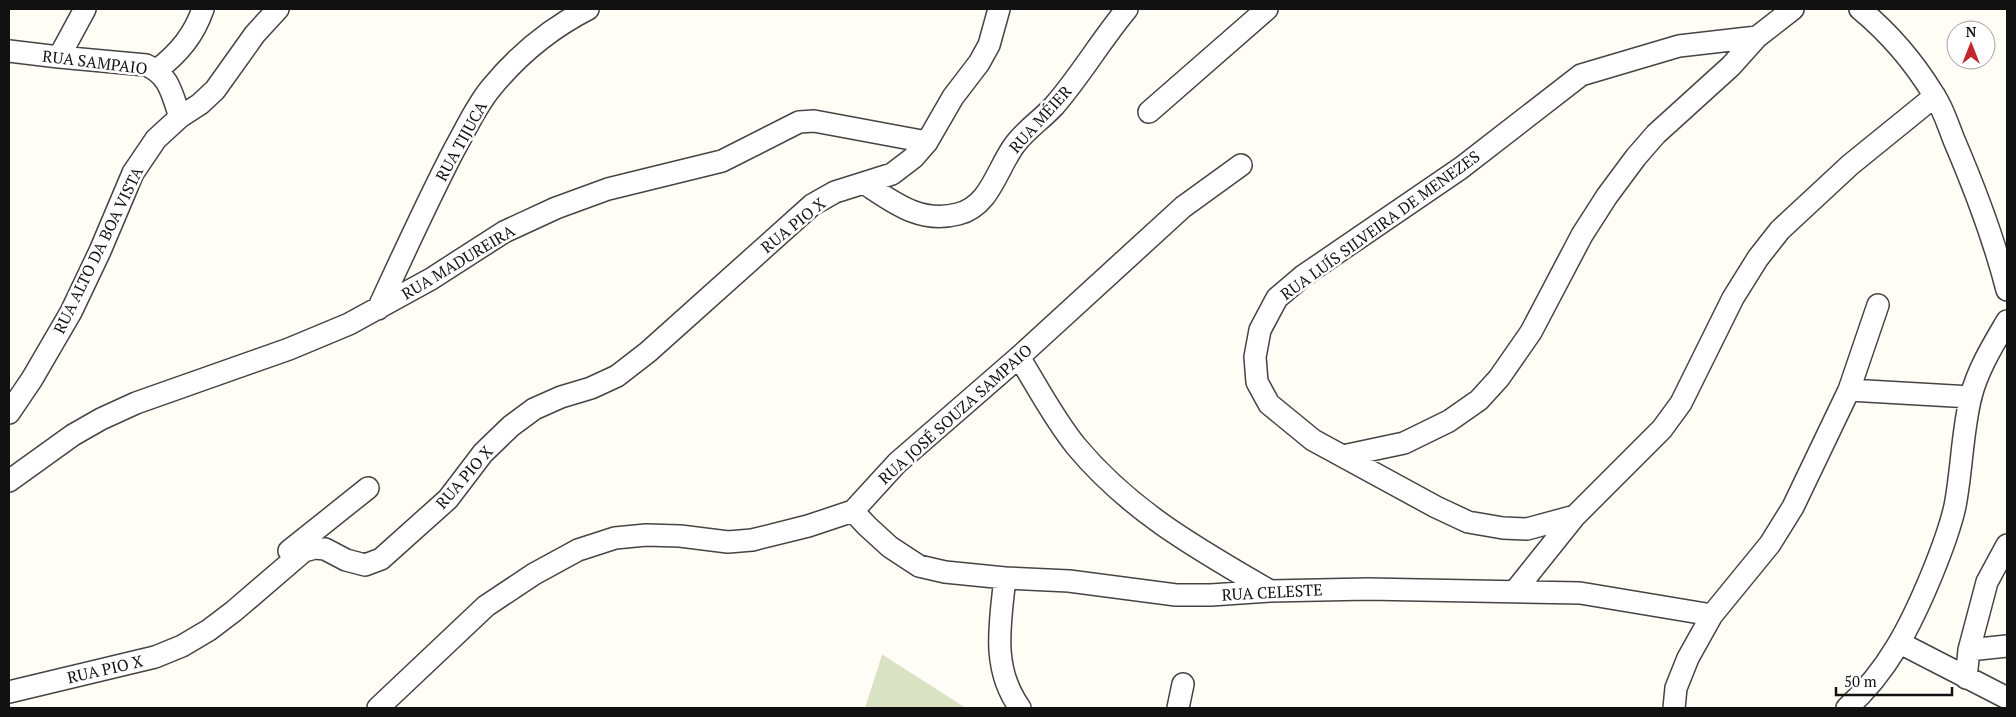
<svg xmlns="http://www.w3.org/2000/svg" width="2016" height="717" viewBox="0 0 2016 717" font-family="'PT Serif',serif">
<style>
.cemetery{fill:#d9e3c4}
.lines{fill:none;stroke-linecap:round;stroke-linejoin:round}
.minor-casing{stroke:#444;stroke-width:24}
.minor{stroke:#fff;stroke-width:21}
.labels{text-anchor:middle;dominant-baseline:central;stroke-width:5;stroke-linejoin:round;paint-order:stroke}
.street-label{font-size:16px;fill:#111;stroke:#fff}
</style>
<rect width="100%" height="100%" fill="#fffdf5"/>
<path class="cemetery" d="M882,655h1l83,53h-101z"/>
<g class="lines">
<defs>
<path id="minor" d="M1860,9c29,24 54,53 74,86 9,13 14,30 20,45 21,49 40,99 53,150
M9,51l50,6 87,8c24,10 26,30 34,52
M59,57l26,-48
M157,70c22,-17 37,-35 46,-61
M1149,112l118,-103
M864,183c29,19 56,41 94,31 33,-8 39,-47 58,-71 11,-14 26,-24 38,-37 27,-31 47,-66 73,-97
M378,309c25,-54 49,-107 76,-159 12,-21 22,-44 37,-62 27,-33 60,-60 97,-79
M1019,357c18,29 35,62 57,89 55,66 122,103 194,145
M1849,390l122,7
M9,413l23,-34 39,-67 29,-61 33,-78 23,-34 24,-22 20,-13 15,-14 40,-56 23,-25
M1343,456l61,-13 45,-22 30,-21 20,-22 32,-46 51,-97 25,-39 29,-39 20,-23 75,-68 26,-29 36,-28
M9,481l64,-46 28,-16 35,-16 153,-54 60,-25 82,-45 73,-47 52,-24 52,-19 114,-28 77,-39 15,-1 113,21
M853,511l14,15 23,21 29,19 26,6 60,6 64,3 107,14h35l59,-4 98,-2 212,4 132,22
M1575,516l-48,13 -24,-1 -35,-6 -32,-15 -123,-67 -44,-36 -12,-22 -2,-25 5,-27 17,-32 26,-22 158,-108 120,-93 98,-29 78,-9
M289,551l79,-63
M1005,578c-5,46 -14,90 15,130
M1515,591l60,-75 87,-87 19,-26 52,-105 25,-40 22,-28 70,-65 85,-69
M1900,643l107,55
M1969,650l38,-4
M1966,678l3,-28 18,-68 20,-37
M9,692l146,-35 27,-11 27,-16 25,-19 70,-60 11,-3 10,1 21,11 19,5 16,-6 67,-60 35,-46 28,-27 23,-17 27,-12 30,-9 26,-12 31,-24 164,-147 23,-13 57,-18 21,-16 14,-16 26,-45 26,-34 10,-18 10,-36
M378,708l108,-102 48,-32 44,-24 37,-12 31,-3 34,1 48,6 24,-2 56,-14 45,-15 44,-48 122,-106 164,-150 58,-42
M1178,708l5,-24
M1674,708l2,-20 12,-30 24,-43 58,-71 23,-37 56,-117 29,-85
M1847,708c41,-37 64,-83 85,-134 9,-22 18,-45 23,-68 7,-36 7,-74 16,-110 7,-27 22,-51 36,-75"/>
</defs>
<use href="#minor" class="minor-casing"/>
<use href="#minor" class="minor"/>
</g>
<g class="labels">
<g class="street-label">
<text transform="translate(95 62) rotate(7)">RUA SAMPAIO</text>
<text transform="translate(1040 119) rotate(-48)">RUA MÉIER</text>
<text transform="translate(461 141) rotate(-61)">RUA TIJUCA</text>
<text transform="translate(793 225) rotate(-39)">RUA PIO X</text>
<text transform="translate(1380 225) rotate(-36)">RUA LUÍS SILVEIRA DE MENEZES</text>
<text transform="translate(98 250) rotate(-64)">RUA ALTO DA BOA VISTA</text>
<text transform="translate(458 262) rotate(-31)">RUA MADUREIRA</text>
<text transform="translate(955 414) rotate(-42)">RUA JOSÉ SOUZA SAMPAIO</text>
<text transform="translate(464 477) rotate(-49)">RUA PIO X</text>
<text transform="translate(1272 592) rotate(-3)">RUA CELESTE</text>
<text transform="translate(105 669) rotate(-13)">RUA PIO X</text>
</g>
</g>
<rect width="2016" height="717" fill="none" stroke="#111111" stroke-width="20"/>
<g transform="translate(1971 45)"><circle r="24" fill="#ffffff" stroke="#a0a0a0"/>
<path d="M0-4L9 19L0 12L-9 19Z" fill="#c4262e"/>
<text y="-8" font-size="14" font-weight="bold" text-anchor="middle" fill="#111111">N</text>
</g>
<path d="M1836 687v8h116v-8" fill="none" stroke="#111111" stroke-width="2.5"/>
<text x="1844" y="687" font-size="15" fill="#111111" stroke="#ffffff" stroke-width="4" paint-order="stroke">50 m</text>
</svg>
